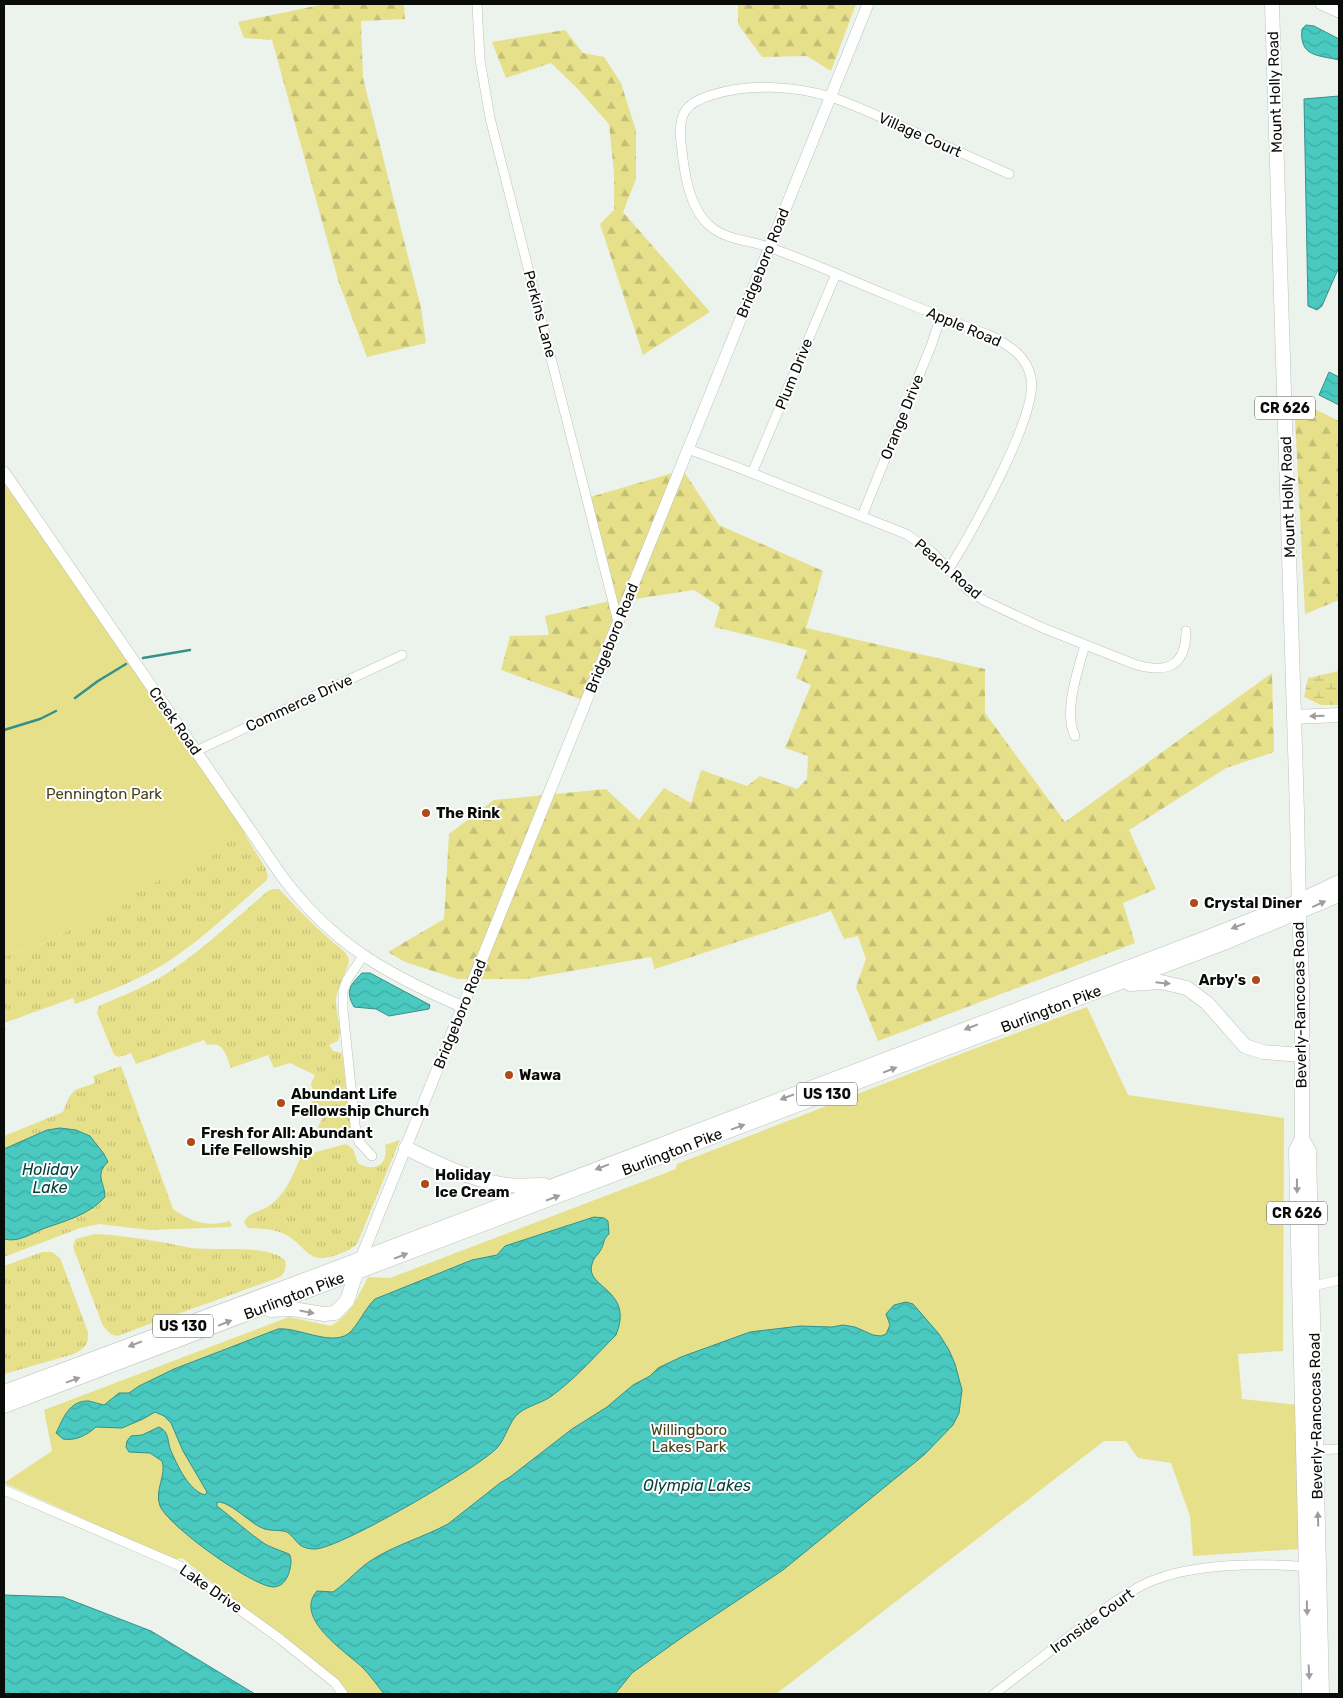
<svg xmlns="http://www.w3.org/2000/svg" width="1343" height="1698" viewBox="0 0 1343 1698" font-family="Rubik,sans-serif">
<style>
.grass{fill:url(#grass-tufts)}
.forest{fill:url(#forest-firs)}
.wetland{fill:url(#wetland-marsh)}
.green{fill:#e6e08a}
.water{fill:url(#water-waves);stroke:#369089}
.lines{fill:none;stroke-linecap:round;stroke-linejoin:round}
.stream{stroke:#369089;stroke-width:2.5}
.minor-casing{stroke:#bac2ba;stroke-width:10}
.tertiary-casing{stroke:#bac2ba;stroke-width:12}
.primary-casing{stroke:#bac2ba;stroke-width:15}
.trunk-casing{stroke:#bac2ba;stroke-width:15}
.minor{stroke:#fff;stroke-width:9}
.tertiary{stroke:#fff;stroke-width:11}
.primary{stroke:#fff;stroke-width:14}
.trunk{stroke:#fff;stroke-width:14}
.oneway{fill:#9d9e9d}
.poi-dot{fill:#af4a1b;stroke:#fff;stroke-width:2}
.labels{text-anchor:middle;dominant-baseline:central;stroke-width:4;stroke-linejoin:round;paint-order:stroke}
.shield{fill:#fff;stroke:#545554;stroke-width:1}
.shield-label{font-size:14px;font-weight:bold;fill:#0a0c0a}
.street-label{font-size:15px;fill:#0a0c0a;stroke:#fff}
.park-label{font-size:15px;fill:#45421c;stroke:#fff}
.poi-label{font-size:15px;font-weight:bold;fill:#0a0c0a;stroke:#fff;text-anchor:start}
.water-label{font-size:16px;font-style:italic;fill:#07433f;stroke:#fff}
</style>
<defs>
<pattern id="grass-tufts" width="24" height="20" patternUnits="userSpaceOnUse" patternTransform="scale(1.25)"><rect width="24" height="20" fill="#e6e08a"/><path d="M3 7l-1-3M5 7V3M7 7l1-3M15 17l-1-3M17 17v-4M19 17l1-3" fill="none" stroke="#c4bf76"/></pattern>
<pattern id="forest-firs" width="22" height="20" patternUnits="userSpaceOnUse" patternTransform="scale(1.25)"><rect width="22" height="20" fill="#e6e08a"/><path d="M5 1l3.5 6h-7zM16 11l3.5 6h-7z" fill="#c4bf76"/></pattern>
<pattern id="wetland-marsh" width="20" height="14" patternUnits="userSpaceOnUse" patternTransform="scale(1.25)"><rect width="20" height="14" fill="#e6e08a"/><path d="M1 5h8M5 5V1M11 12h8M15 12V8" fill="none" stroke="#c4bf76"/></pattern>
<pattern id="water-waves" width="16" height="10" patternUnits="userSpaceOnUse" patternTransform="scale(1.25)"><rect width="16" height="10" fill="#49c9bf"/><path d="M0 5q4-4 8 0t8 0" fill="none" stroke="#3eaba3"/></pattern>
</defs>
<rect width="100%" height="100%" fill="#ecf3ec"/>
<path class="grass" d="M244,833l22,36 2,7 -2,5c-31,26 -60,55 -94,78 -30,20 -63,32 -97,45l-2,-6 -69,25 2,7 -2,1v-75l41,-13z
M273,889h6c18,19 35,37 55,54 5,4 14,10 15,17 1,4 -12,29 -13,39 -1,14 7,29 2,42l-9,4 4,6 9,2 9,74 -6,7 -9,2 -2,-7 -19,4 9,-18 -14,-7c5,-9 4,-15 1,-24l4,-9 -25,-12 -16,5 -6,-13 -37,13c-5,-13 -7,-27 -24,-23l-3,-5 -68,24 -5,-11 -12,4 -5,-2 -17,-42 2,-7c23,-10 46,-19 67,-32 37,-24 69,-55 102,-83z
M121,1066l52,143c17,12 35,19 56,12l3,4 -2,2 -80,3 -51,-6 -19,4 -76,29v-121l59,-24 6,-15 6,-7 20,-7 -2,-7z
M400,1140l-43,104c-6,6 -13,8 -21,11 -32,12 -29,-14 -57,-23 -9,-4 -21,-3 -31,-4l-4,-5c3,-11 17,-11 25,-17 17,-12 24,-31 32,-50l45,-12 7,5 5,14c16,10 31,2 27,-18z
M95,1234c22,1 44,4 65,8 10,1 20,4 31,6 23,3 77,-4 94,12 1,7 1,12 -5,17l-155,56 -7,3 -6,-1 -9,-9 -30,-79 3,-8z
M42,1252h10l8,6 28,74c1,13 -3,16 -14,22l-70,20v-108z"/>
<path class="forest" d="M325,4h79l1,15 -44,2 2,57 58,230 5,35 -59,14 -28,-74 -67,-243 -28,-2 -6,-16z
M738,4h118l-25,67 -24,-15 -45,1 -24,-33z
M565,30l18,23 21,4 17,26 15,48v48l-13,33 87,100 -67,43 -43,-131 14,-14v-37l-5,-49 -32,-36 -26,-25 -45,15 -14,-36z
M1294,399l45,22v179l-34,14z
M683,470l36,55 104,46 -17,57 179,41v44l80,109 207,-149 2,79 -48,16 -97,62 27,59 -33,14 12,40 -257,98 -22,-54 10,-28 -8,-23 -14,3 -13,-28 -176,58 -4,-12 -125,22h-68l-53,-17 -17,-10 56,-33 5,-85 45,-34 112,-11 33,31 25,-32 27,15 10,-33 46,16 13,-10 37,13 10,-10 1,-23 -23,-8 26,-63 -15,-7 11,-28 -93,-23 6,-20 -26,-17 -66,10 -40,102 -87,-32 9,-34 39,-1 -4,-19 69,-16 -27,-102z"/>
<path class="wetland" d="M1339,671v34h-18l-17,-8 4,-19z"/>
<path class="green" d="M4,472l246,358 -205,113 -41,13z
M1087,1007l41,88 156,23 -1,233 -45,3 4,45 56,6 2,144 -107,7 -3,-40 -19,-53 -33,-5 -12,-17h-22l-328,253h-429l-6,-7 -159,-129 -7,2 -171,-77 48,-32 -8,-41 245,-93 42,9c20,-12 26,-28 37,-49l22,1 286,-109 1,-5 286,-111z"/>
<path class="water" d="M1306,25l8,1 25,13v21c-21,-5 -40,-3 -37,-31z
M1339,96v171l-17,39 -5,4 -9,-4 -4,-207z
M1329,372l10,5v28l-20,-10z
M362,973h8l60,32 -1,4 -40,7 -13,-7 -22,-2c-9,-16 -4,-22 8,-34z
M60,1128l16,2 14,6 14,18 4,8c-14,13 -3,21 -3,35 -15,17 -39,24 -60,31 -13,5 -26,15 -41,11v-90l43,-19z
M594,1217l10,1 4,3 1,13c-7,6 -4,10 -9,17 -2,4 -7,7 -8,13 -8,24 43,25 24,71 -20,20 -40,43 -63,60 -10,8 -24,10 -34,18 -10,8 -13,25 -22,35 -19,20 -158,101 -182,101 -18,0 -17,-9 -28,-17 -10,-3 -18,0 -27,-5 -12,-6 -31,-26 -43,-25v4c16,12 31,27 48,38 5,3 22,9 24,10 3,4 2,10 1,15 -2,9 -7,18 -17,18 -21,-1 -105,-61 -113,-81 -6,-16 7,-31 2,-45l-12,-8 -21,-1 -3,-5 1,-6 4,-5 11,-1 17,-8c11,5 8,15 12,24 7,15 17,39 34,44l2,-3 -24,-41 -12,-28 -7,-7 -9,-4 -12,7 -21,9 -26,-1c-10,9 -21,14 -33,12l-7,-6c7,-14 13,-33 33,-32 5,1 10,3 15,4l15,-12h10l10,-7 35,-17 104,-40c20,-2 52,17 70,5 10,-8 17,-26 27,-35l97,-39 25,-5 8,-9z
M906,1302l7,2 26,30 10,16 6,14 7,26 -3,23 -6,12 -29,30 -141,115 -99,66 -52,37 -17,21h-231c-7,-9 -14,-19 -22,-27 -16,-15 -69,-49 -45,-76l16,1c15,-10 26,-25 42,-34 23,-14 49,-21 73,-34l52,-41 10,-6 62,-48 35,-22 26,-22 17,-9 8,-8 23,-11 69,-25 50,-6 32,1 11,-2 12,2 18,8 8,1 5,-2 4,-9 -4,-11 8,-9z
M4,1595l59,2 88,34 104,63h-251z"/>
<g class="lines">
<path class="stream" d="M143,658l47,-8
M75,698l23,-17 28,-17
M4,730l36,-11 16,-8"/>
<defs>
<path id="minor" d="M477,4l3,56 10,58 128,504
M688,449l46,17 172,68 26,18 36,38 17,11 58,27 91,36c32,10 52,3 52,-33
M752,473l84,-199
M862,516l69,-170 10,-29
M949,569c21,-34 90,-155 82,-191 -4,-22 -21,-32 -40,-42 -34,-13 -68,-26 -101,-40 -40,-16 -79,-34 -119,-48 -20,-8 -44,-7 -61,-22 -22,-19 -26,-56 -29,-83 -3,-28 3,-40 31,-48 36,-12 83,-9 119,2 27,9 53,22 79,33 33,15 66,29 99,44
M1075,736c-12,-24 3,-66 10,-91
M196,751l206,-96
M363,956l-16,24 -4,11v19l12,115 4,17 13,14
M1309,1287l30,-7
M1313,1450l26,-1
M4,1490l176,76 100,73 55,44 8,11
M994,1694l119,-91c14,-9 28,-19 44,-24 43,-16 107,-16 152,-12"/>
<path id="tertiary" d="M1321,4l18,8
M4,472l277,403c51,69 105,99 182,132
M359,1263l509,-1259"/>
<path id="primary" d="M1272,4l25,808 2,101 3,68v158l7,12 13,543
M1302,1139l-6,11 1,49 12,495"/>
<path id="trunk" d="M1294,717l45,-2
M1130,984l31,-2 26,6 20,15 38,43 18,6 38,3
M406,1148c29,14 62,31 95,36 14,3 28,1 43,1
M270,1310l22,-1 32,5 11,-1 12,-12 9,-28
M4,1392l314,-117 885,-336 96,-38 40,-19
M4,1406l1220,-463 115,-48"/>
</defs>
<use href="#minor" class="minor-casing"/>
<use href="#tertiary" class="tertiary-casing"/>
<use href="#primary" class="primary-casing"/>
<use href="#trunk" class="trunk-casing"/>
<use href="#minor" class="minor"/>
<use href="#tertiary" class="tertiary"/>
<use href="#primary" class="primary"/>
<use href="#trunk" class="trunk"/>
</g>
<defs><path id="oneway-solid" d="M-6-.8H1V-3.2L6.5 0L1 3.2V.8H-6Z" transform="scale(1.25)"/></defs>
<g class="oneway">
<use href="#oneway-solid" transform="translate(1317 716) rotate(178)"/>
<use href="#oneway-solid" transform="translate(1319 904) rotate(-24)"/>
<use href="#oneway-solid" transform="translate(1238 926) rotate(159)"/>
<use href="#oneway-solid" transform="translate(1163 983) rotate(6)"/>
<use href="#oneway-solid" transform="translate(971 1027) rotate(159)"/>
<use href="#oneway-solid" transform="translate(890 1070) rotate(-21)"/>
<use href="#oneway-solid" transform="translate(787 1097) rotate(159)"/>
<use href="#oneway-solid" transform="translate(738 1127) rotate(-20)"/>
<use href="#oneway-solid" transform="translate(602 1167) rotate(159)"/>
<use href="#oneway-solid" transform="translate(1297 1186) rotate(89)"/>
<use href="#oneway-solid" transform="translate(553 1198) rotate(-21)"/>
<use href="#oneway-solid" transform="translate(401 1256) rotate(-21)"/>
<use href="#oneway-solid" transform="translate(307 1312) rotate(11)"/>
<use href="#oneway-solid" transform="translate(225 1323) rotate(-22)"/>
<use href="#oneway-solid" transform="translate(135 1344) rotate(159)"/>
<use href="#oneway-solid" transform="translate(73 1380) rotate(-20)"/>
<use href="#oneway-solid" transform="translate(1318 1519) rotate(-92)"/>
<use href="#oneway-solid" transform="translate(1307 1608) rotate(89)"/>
<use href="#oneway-solid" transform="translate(1309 1672) rotate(87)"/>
</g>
<g class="poi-dot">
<circle cx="426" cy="813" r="5"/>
<circle cx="1194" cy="903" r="5"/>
<circle cx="1256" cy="980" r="5"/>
<circle cx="509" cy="1075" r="5"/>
<circle cx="281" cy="1103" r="5"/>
<circle cx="191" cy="1142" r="5"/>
<circle cx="425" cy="1184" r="5"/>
</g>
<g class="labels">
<g class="shield">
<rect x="1255" y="396.5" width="60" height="23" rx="4"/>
<rect x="797" y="1082.5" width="60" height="23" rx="4"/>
<rect x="1267" y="1201.5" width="60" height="23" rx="4"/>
<rect x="153" y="1314.5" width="60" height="23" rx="4"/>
</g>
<g class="shield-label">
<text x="1285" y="408">CR 626</text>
<text x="827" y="1094">US 130</text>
<text x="1297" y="1213">CR 626</text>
<text x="183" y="1326">US 130</text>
</g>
<g class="street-label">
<text transform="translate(1275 92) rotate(-92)">Mount Holly Road</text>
<text transform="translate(920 135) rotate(24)">Village Court</text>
<text transform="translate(763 263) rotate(-68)">Bridgeboro Road</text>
<text transform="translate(540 314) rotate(75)">Perkins Lane</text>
<text transform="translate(964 327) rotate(23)">Apple Road</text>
<text transform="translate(794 374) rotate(-68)">Plum Drive</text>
<text transform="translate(902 417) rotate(-68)">Orange Drive</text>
<text transform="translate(1288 497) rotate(-92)">Mount Holly Road</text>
<text transform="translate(948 569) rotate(41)">Peach Road</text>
<text transform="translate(612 638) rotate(-68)">Bridgeboro Road</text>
<text transform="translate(299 703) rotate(-25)">Commerce Drive</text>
<text transform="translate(175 721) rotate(55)">Creek Road</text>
<text transform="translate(1300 1005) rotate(-91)">Beverly-Rancocas Road</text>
<text transform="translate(1051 1009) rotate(-21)">Burlington Pike</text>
<text transform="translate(460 1014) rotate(-68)">Bridgeboro Road</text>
<text transform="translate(672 1152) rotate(-21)">Burlington Pike</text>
<text transform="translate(294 1296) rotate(-21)">Burlington Pike</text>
<text transform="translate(1316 1416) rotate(-91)">Beverly-Rancocas Road</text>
<text transform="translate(211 1589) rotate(35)">Lake Drive</text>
<text transform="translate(1092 1621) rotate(-36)">Ironside Court</text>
</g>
<g class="park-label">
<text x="104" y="794">Pennington Park</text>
<text x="689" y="1430">Willingboro<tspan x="689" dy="17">Lakes Park</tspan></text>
</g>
<g class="poi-label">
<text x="436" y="813">The Rink</text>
<text x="1204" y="903">Crystal Diner</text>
<text x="1246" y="980" text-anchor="end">Arby's</text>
<text x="519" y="1075">Wawa</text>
<text x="291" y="1094">Abundant Life<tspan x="291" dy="17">Fellowship Church</tspan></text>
<text x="201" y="1133">Fresh for All: Abundant<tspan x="201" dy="17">Life Fellowship</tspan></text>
<text x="435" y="1175">Holiday<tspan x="435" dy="17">Ice Cream</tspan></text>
</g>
<g class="water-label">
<text x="50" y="1169">Holiday<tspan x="50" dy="18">Lake</tspan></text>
<text x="697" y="1485">Olympia Lakes</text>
</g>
</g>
<rect width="1343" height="1698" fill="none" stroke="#0a0c0a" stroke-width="10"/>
</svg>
